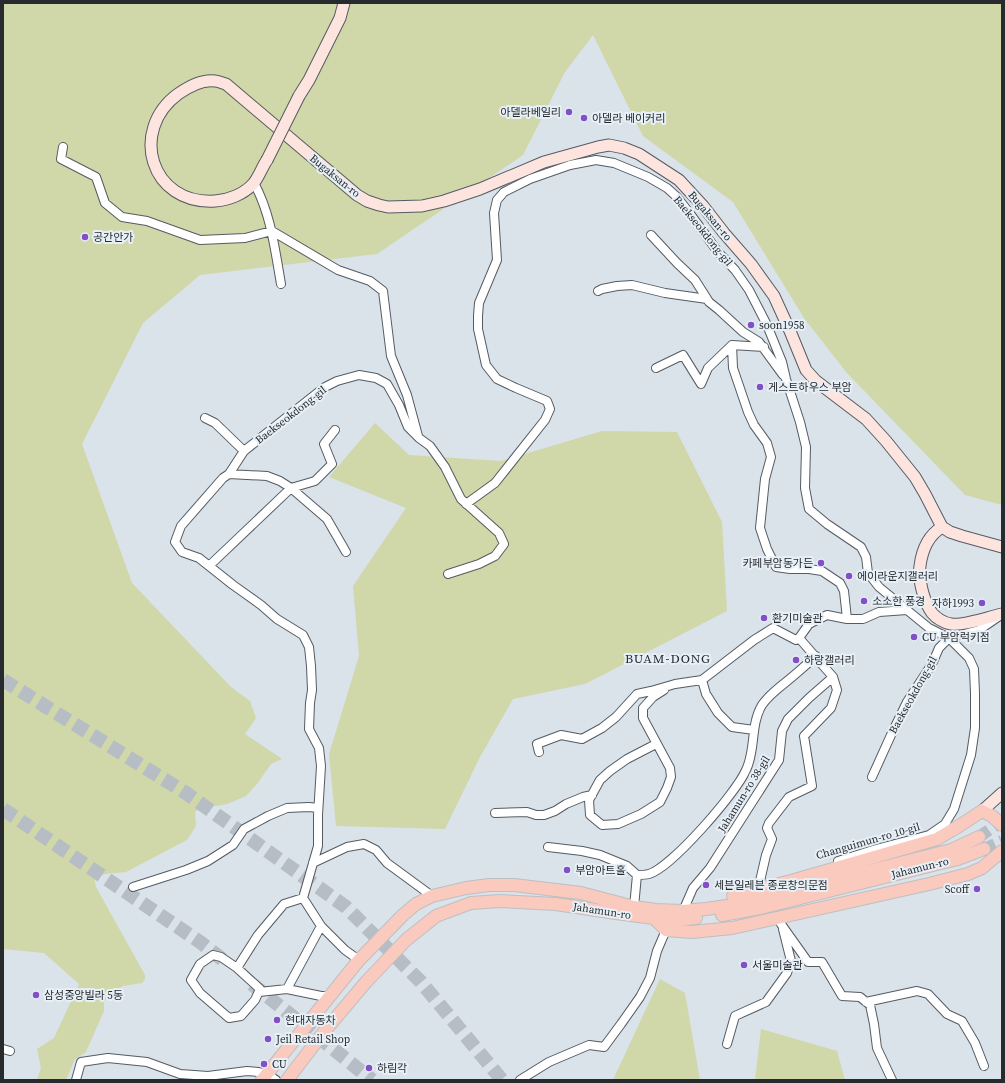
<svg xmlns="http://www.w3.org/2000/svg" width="1005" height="1083" viewBox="0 0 1005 1083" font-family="'Source Serif 4','Noto Sans KR',serif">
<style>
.green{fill:#d0d7a9}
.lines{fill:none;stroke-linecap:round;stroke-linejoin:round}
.primary-tunnel{stroke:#b6bdc4;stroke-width:12;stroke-dasharray:12 6;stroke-linecap:butt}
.highway-tunnel{stroke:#b6bdc4;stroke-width:14;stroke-dasharray:14 7;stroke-linecap:butt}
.street-casing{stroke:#555b62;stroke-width:10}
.secondary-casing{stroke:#555b62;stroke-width:13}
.primary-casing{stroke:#bebfc0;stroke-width:14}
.street{stroke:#fff;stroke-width:8}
.secondary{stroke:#fde4df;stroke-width:11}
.primary{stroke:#fbcabe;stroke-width:12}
.secondary-bridge-casing{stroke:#555b62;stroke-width:13;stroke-linecap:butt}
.secondary-bridge{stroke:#fde4df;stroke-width:11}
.poi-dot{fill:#814fc6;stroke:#e7eff7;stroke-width:1.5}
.labels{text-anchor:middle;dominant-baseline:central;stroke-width:4;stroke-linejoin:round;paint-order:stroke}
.poi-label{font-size:11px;fill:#282b2e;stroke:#e7eff7;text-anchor:start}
.street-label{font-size:11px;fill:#282b2e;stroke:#e7eff7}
.quarter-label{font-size:13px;letter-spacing:1px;fill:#262c32;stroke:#e7eff7}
</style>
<rect width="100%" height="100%" fill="#dae2ea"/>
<path class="green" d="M3,3h999v502l-37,-10 -118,-122 -43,-55 -71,-116 -90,-66 -50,-101 -28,37 -42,83 -146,99 -177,21 -57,48 -61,121 50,139 99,104 19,14 6,17 -11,16 37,25 -11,5 -14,20 -11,12 -19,8 -11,2 -11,-2 -10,8 1,14 -9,14 -61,32 -21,2 -11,4 2,9 49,88v4l-3,4 -19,3 -15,11 -4,5v9l-18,41 -11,7 -9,21h-29l4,-12 -4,-19 17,-11 25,-54 -35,-31 -41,-4z
M375,423l34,32 92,6 101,-30 75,1 45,90 5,89 -142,73 -72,15 -33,58 -35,72 -109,-3 -7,-72 30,-98 -6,-70 53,-78 -77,-31z
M660,979l25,14 15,87h-87z
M761,1029l76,22 8,29h-90z"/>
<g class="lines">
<path class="primary-tunnel" d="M979,837l23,-16
M984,849l18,-8"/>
<path class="highway-tunnel" d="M3,680l183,113 160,114 75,75 81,98
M3,809l197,133 27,21
M252,984l120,96"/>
<defs>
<path id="street" d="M63,147l-2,12 35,18 9,26 17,14 25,4 53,19 45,-2 27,-7 66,39 32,11 13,10 8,65 16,39 11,41
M254,183c17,31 21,67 27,101
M651,235l26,28 18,17 14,22 10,8 24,22 16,10 24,33
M598,291l4,-2 15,-3 15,-1 33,8 42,6
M732,345l1,23 15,44 6,13 13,18 4,14 -6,22 -5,49 7,21 9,18 14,2h19l13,2 18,12 4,8 3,28
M656,368l27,-13 18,29 7,-16 24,-23 32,2
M205,418l10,5 29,28
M229,474l38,2 13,5 11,7 36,31 19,33
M466,504l29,-21 50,-63 5,-11 -3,-8 -31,-13 -19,-9 -11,-14 -8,-36v-13l1,-13 18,-43 -3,-47 3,-13 7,-8 26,-13 40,-14 26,-5 18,3 34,14 19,11 10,9 14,18 27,37 17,18 14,20 18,35 15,37 4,17 14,43 6,25 -1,41 4,21 18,15 34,23 5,10 2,16 11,14 50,41 20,10 30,-8 19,-13
M209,566l82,-78 24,-7 17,-17 -8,-20 11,-14
M702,680l4,14 12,19 14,14 22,3
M656,744l-29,15 -17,12 -10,9 -11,20 1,15 12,10 16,-1 23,-10 19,-12 7,-14 4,-11 -1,-9 -27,-50v-10l10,-11 11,-7
M539,752l-2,-8 24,-9 21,4 20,-11 14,-11 21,-23 14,-3 24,-7 27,-4 52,-40 19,-12 23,12 3,-2 10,-14 18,-9 20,4h16l16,-7 28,-2
M495,813l32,-1 9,3h8l11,-4 11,-7 17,-7 9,-2
M548,847l34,4 18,4 27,11 10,9 -3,32
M838,861l38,-12 53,-14 16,-11 9,-15 17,-54 4,-27v-35l-1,-24 -5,-11 -20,-20 -10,10 -7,16 -25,38 -16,33 -19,42
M313,863l34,-16 17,-3 12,6 11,13 45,33
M637,875c3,0 8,0 12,-1 22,-6 88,-82 97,-104 10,-20 4,-45 16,-65 6,-9 15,-16 24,-23 10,-8 20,-17 30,-26
M133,887l53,-17 22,-9 25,-16 11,-16 24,-13 19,-8 22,-1 9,1
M753,891l7,-10 6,-26 6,-16 -5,-11 2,-5 20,-26 23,-11 -8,-50 27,-28 6,-18 -4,-13 -34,-39
M683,911l10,-23 17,-20 69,-108 3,-29 6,-12 21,-21 24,-21
M779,918l2,6 27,38h14l20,34 18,1 10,8 4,19 3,24 15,32
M321,926l24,24 14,10
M237,968l23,21 -5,11 -14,16 -12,2 -29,-25 -9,-13 9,-16 13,-9 8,2 16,11 21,-33 26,-31 19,-6 15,-52v-31l3,-49 -2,-18 -10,-19 1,-26 2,-13 -1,-24 -2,-19 -6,-12 -26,-16 -16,-14 -28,-20 -34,-27 -17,-6 -7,-10 6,-16 42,-48 6,-4 15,-23 81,-64 12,-6 22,-6 17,3 11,6 12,21 9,22 11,11 11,8 15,21 16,32 38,34 5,11 -9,12 -16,8 -31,10
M287,989l34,7h8
M259,992l28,-3 34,-63 -18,-28
M866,1002l51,-11 11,3 19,20 15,7 13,22 9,23
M727,1044l8,-28 31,-14 21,-29 4,-12 -8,-32
M3,1049l7,2
M76,1080l5,-18 27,-4 39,4 33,12 28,2 39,-5 11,1 9,2 9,6
M520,1080l29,-18 40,-17 15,2 17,-23 19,-27 10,-19 7,-27 9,-21"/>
<path id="secondary" d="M299,96l10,-16 31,-62 4,-15
M267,160c-5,7 -8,17 -14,24 -9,10 -24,16 -38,17 -65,4 -86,-71 -37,-107 10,-7 24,-15 37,-13 3,0 7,2 11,3l131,111 10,6 12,4 9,2 34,-1 22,-5 36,-12 64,-27 54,-15 11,-2 15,3 15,6 40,26 24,26 21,27 27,31 23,32 16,35 16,39 10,11 50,38 20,22 29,36 10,17 17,33 8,5 12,4 40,11
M942,527c-13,8 -20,23 -22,39 -2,14 4,36 12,47 4,5 12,10 19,11 13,2 37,-7 51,-10
M982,811l20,-18"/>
<path id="primary" d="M733,896l58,-15 146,-42 22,-13 23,-15 10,5 10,9
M722,915l38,-7 177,-44 21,-5 26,-10
M654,918l12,12 26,2 40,-4 197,-44 39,-10 14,-6 20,-17
M262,1080l97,-120 44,-45 13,-11 16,-8 34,-8 23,-3h25l67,8 53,14 22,3 27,1 23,-2 21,-3 53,-12 171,-44 28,-13
M287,1080l36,-47 43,-51 40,-42 30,-24 35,-13 29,-2 56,3 60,9 38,5 21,2 21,-2"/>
</defs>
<use href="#street" class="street-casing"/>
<use href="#secondary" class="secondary-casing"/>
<use href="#primary" class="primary-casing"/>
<use href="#street" class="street"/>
<use href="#secondary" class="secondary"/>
<use href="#primary" class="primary"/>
<defs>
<path id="secondary-bridge" d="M267,160l32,-64"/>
</defs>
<use href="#secondary-bridge" class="secondary-bridge-casing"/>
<use href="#secondary-bridge" class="secondary-bridge"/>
</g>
<g class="poi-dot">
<circle cx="569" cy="112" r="4"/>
<circle cx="584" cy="118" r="4"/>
<circle cx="85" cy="237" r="4"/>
<circle cx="751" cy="325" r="4"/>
<circle cx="760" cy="387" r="4"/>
<circle cx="821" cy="563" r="4"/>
<circle cx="849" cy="576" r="4"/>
<circle cx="864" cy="601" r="4"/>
<circle cx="982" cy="603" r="4"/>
<circle cx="764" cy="618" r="4"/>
<circle cx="914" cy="637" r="4"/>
<circle cx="796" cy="660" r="4"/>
<circle cx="567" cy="870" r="4"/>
<circle cx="706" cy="885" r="4"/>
<circle cx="977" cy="889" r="4"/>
<circle cx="744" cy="965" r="4"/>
<circle cx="36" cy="995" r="4"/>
<circle cx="277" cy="1020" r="4"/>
<circle cx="268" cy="1039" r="4"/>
<circle cx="264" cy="1064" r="4"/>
<circle cx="369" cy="1068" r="4"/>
</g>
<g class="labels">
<g class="poi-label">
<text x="561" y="112" text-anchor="end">아델라베일리</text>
<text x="592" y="118">아델라 베이커리</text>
<text x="93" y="237">공간안가</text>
<text x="759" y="325">soon1958</text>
<text x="768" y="387">게스트하우스 부암</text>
<text x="813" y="563" text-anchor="end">카페부암동가든</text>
<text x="857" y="576">에이라운지갤러리</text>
<text x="872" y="601">소소한 풍경</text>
<text x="974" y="603" text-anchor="end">자하1993</text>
<text x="772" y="618">환기미술관</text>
<text x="922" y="637">CU 부암럭키점</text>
<text x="804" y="660">하랑갤러리</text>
<text x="575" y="870">부암아트홀</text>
<text x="714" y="885">세븐일레븐 종로창의문점</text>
<text x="969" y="889" text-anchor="end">Scoff</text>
<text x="752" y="965">서울미술관</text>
<text x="44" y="995">삼성중앙빌라 5동</text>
<text x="285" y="1020">현대자동차</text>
<text x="276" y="1039">Jeil Retail Shop</text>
<text x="272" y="1064">CU</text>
<text x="377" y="1068">하림각</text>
</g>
<g class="street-label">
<text transform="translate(335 176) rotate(39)">Bugaksan-ro</text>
<text transform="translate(710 216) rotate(50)">Bugaksan-ro</text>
<text transform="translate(703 231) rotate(51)">Baekseokdong-gil</text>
<text transform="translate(291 415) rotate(-38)">Baekseokdong-gil</text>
<text transform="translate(913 695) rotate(-61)">Baekseokdong-gil</text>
<text transform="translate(744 794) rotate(-58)">Jahamun-ro 38-gil</text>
<text transform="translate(868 841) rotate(-16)">Changuimun-ro 10-gil</text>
<text transform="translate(920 868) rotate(-14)">Jahamun-ro</text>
<text transform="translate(602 911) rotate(9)">Jahamun-ro</text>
</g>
<g class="quarter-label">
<text x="668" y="658">BUAM-DONG</text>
</g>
</g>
<rect width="1005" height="1083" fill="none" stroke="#282b2e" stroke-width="8"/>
</svg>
